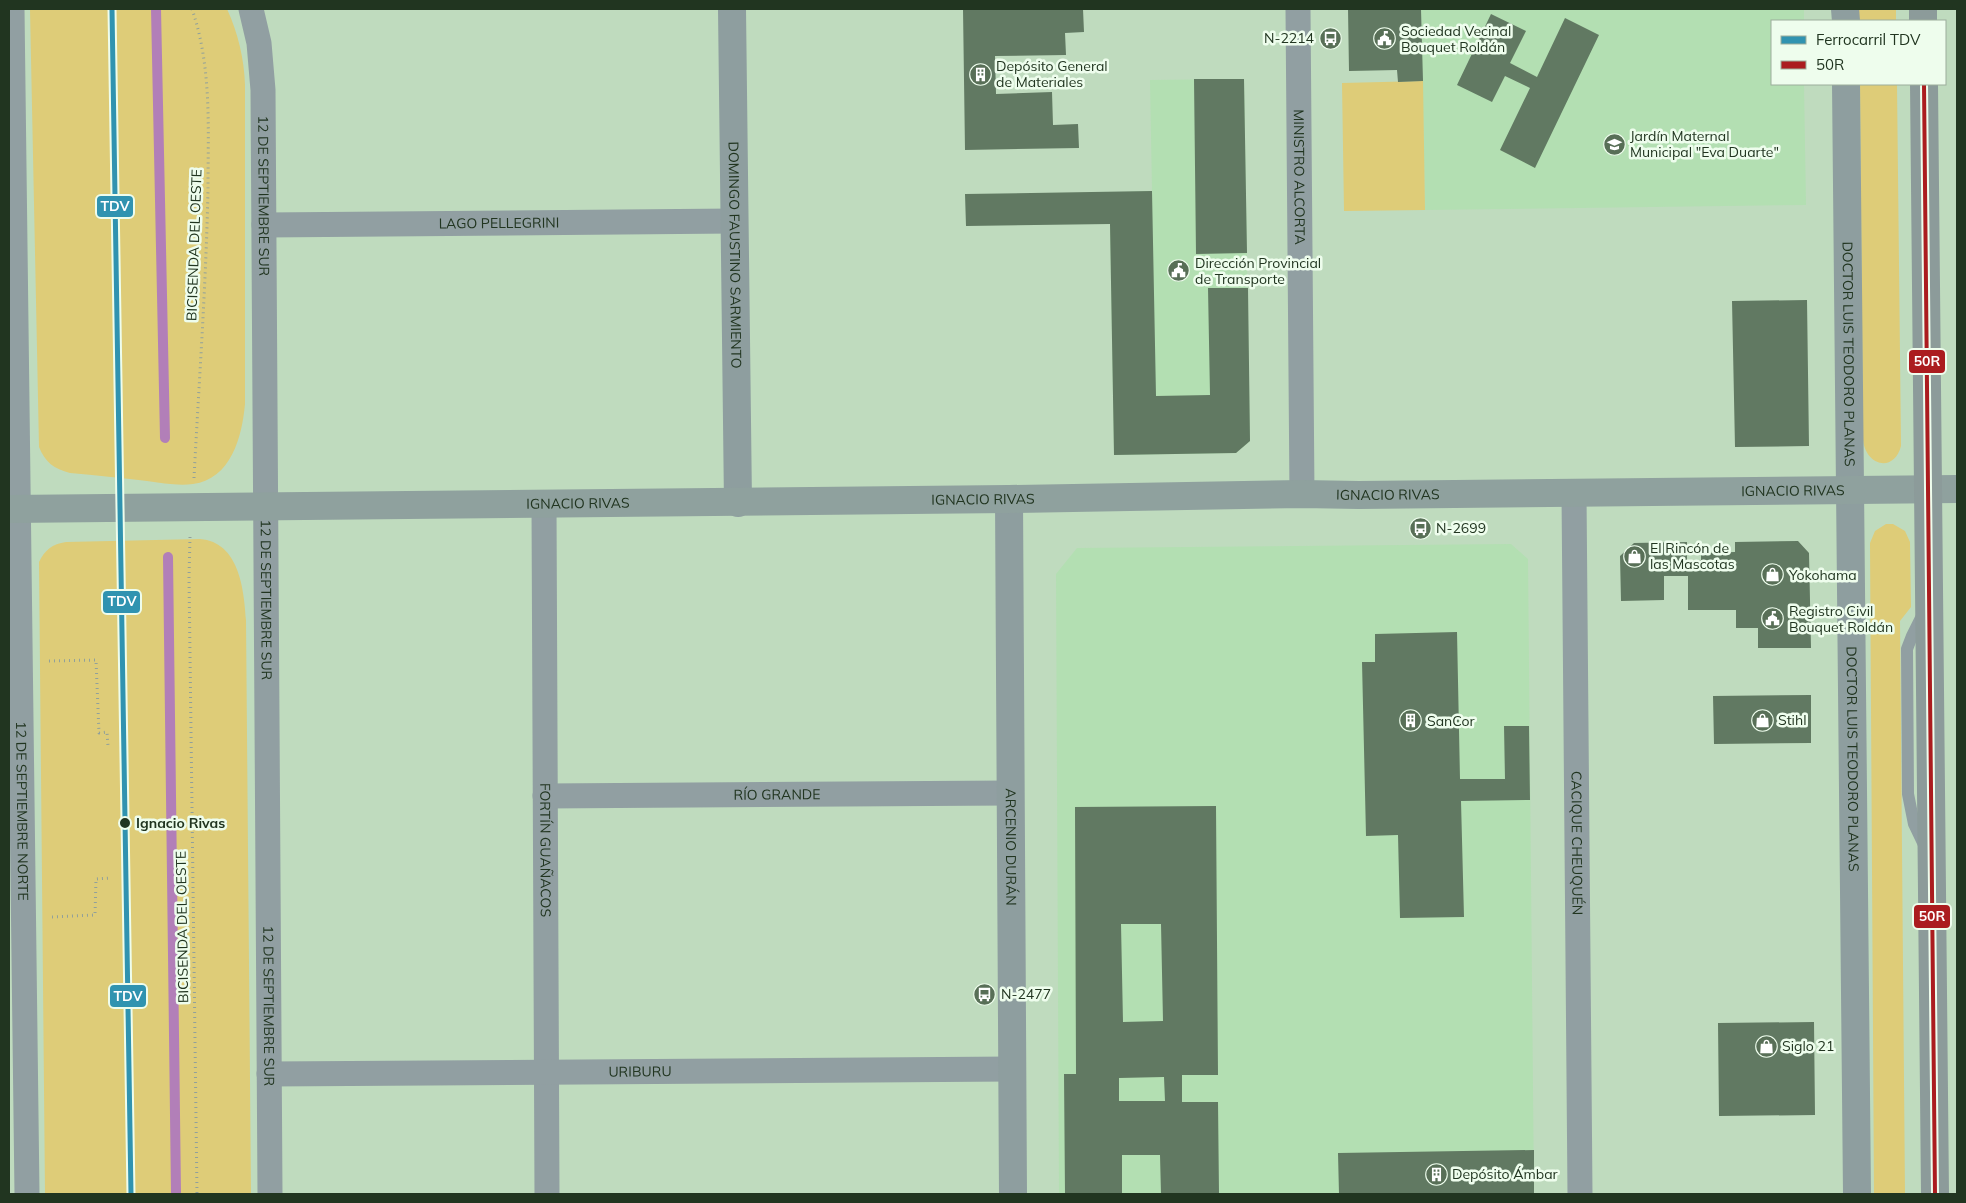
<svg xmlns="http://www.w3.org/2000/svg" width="1966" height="1203" viewBox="0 0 1966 1203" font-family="Mulish,sans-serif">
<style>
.built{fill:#b3dfb2}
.green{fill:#decc78}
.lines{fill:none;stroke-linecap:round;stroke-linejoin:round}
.stream{stroke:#b27fb8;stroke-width:10}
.building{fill:#617962;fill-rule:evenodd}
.path{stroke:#91a09a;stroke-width:3;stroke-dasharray:1 4;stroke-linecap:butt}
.lane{stroke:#919fa2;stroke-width:12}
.street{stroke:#919fa2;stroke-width:25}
.secondary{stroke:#8e9e9f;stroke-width:28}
.primary{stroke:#8fa19e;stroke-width:28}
.highway{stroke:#8c9b9a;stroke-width:28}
.bus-1-casing{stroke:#eefded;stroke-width:8}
.bus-1{stroke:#ab1c1f;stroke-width:4}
.rail-1-casing{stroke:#eefded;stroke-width:9}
.rail-1{stroke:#3093b0;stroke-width:5}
.stop-dot{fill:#213520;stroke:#eefded;stroke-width:2}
.labels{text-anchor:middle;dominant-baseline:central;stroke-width:5;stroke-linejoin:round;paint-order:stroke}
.poi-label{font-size:14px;fill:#213520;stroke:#eefded;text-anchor:start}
.street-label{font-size:14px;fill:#213520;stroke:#eefded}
.stop-label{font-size:14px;font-weight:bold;fill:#213520;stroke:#eefded;text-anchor:start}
.line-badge{stroke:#eefded;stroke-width:2}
.badge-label{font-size:14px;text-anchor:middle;font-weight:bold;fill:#fff}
</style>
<rect width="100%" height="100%" fill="#bfdbbe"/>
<path class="built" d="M1421,9h383v12h-32v63h32l2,121 -381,5z
M1244,79l6,362 -14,12 -122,2 -4,-231h17l-1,-32 26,-1 -2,-111z
M1511,544l17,15 6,635h-475l-3,-620 21,-26z"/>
<path class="green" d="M30,9h197c11,24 17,49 18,76v319c-3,33 -14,75 -52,80 -15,2 -31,-1 -46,-3 -26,-3 -51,-6 -77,-8 -16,-4 -25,-11 -31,-26z
M1859,9h37v12h-37z
M1423,81l2,129 -81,1 -2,-128z
M1860,84h37l4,362c-7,27 -35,20 -38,-6z
M1886,524h7l12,7 5,11 1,65 -11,14 5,573h-31l-4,-651 5,-12z
M200,539c39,3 44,50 46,81l5,574h-206l-6,-632c6,-12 13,-18 27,-20z"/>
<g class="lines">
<path class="stream" d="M156,9l9,429
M168,557l8,637"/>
</g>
<path class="building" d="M963,9h120l1,23 -19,1 1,22 -71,1 1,38 56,-2 1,33 25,-1 1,24 -114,2z
M1348,9h73l2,72 -25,1 -1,-12 -48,1z
M1491,14l35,17 -16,32 27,14 28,-59 34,17 -64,133 -35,-18 30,-62 -25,-12 -13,26 -35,-17z
M1194,79h50l3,174 -51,1z
M1152,191l4,205 54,-1 -2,-107h40l2,153 -14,12 -122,2 -4,-231 -144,2 -1,-32z
M1807,300l2,146 -74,1 -3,-146z
M1798,541l11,12 2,95h-53v-20h-22v-18h-48v-34h-24v24l-43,1 -1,-45 14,-13 53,-1v18h14v-7l34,-1v-10z
M1457,632l3,147h45l-1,-53h25l1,74 -69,1 3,116 -64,1 -2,-83 -32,1 -4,-174h13v-28z
M1811,695v48l-97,1 -1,-48z
M1216,806l2,269h-36v27h36l1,92h-58l-1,-39h-38v39h-57l-1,-120h12l-1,-267zM1121,924h40l2,97 -40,1zM1164,1077l1,24h-46v-23z
M1814,1022l1,93 -96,1 -1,-93z
M1534,1150v44h-195l-1,-41z"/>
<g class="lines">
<path class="path" d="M192,9c20,58 16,120 16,180 -2,97 -9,193 -14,289
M190,537l-1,40 8,617
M49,661l47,-1 3,73 8,-1 1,14
M52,917l43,-2 1,-36 14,-1"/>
<path class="lane" d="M1923,614l-11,22 -5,13 1,145 6,30 11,23"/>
<g class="street">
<path id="s1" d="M12,9l15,1185"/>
<path id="s2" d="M251,9l8,34 4,47 7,1104"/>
<path id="s3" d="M1298,9l4,485"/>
<path id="s4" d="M264,225l471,-4"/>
<path id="s5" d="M1574,493l6,701"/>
<path id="s6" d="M544,505l3,689"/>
<path id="s7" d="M545,796l466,-3"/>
<path id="s8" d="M269,1074l744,-5"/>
</g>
<g class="secondary">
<path id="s9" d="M732,9l6,494"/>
<path d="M1845,9l1,12"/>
<path id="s10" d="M1846,84l11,1110"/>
<path id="s11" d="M1009,499l4,695"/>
</g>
<path class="primary" id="s12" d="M9,509l1000,-10 293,-5 57,1 598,-6"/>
<path class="highway" d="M1923,9v12
M1924,84l11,1110"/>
<defs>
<path id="bus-1" d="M1924,84l11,1110"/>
</defs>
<use href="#bus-1" class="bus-1-casing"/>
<use href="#bus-1" class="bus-1"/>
<defs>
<path id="rail-1" d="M112,9l19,1185"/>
</defs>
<use href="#rail-1" class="rail-1-casing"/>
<use href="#rail-1" class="rail-1"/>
</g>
<defs>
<symbol id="bus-disc" viewBox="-11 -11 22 22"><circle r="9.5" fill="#586f57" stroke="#eefded"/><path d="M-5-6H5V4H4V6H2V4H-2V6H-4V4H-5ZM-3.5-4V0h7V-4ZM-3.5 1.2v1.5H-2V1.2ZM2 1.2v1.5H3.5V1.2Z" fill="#fff"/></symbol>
<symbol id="civic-disc" viewBox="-11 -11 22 22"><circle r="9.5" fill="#586f57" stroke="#eefded"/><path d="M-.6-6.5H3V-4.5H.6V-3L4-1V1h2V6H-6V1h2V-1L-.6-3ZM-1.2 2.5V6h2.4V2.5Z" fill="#fff"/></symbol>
<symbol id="building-disc" viewBox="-11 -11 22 22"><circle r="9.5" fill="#586f57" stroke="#eefded"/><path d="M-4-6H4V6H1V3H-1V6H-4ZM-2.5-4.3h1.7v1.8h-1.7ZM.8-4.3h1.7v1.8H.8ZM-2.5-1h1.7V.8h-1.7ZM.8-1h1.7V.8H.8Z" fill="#fff"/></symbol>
<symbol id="school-disc" viewBox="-11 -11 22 22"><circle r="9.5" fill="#586f57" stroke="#eefded"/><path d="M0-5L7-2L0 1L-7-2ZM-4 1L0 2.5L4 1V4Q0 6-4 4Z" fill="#fff"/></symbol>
<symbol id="shop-disc" viewBox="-11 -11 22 22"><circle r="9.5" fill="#586f57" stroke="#eefded"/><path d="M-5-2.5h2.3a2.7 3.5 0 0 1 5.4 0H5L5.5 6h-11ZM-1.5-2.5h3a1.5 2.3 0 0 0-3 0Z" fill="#fff"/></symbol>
</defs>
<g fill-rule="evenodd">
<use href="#bus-disc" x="1318" y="26" width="25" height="25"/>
<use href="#civic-disc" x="1372" y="26" width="25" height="25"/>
<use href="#building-disc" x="968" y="62" width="25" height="25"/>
<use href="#school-disc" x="1602" y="132" width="25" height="25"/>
<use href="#civic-disc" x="1166" y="258" width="25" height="25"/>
<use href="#bus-disc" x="1408" y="516" width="25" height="25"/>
<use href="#shop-disc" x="1622" y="544" width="25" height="25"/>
<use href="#shop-disc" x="1760" y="562" width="25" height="25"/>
<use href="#civic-disc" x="1760" y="606" width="25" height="25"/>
<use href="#shop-disc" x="1750" y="708" width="25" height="25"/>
<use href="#building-disc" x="1398" y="708" width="25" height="25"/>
<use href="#bus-disc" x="972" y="982" width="25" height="25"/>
<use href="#shop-disc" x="1754" y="1034" width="25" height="25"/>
<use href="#building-disc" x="1424" y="1162" width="25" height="25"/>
</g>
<circle class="stop-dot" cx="125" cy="823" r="6"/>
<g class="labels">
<g class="poi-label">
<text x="1401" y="31">Sociedad Vecinal<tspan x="1401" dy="16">Bouquet Roldán</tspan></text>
<text x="1314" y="38" text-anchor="end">N-2214</text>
<text x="996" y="66">Depósito General<tspan x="996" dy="16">de Materiales</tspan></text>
<text x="1630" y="136">Jardín Maternal<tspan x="1630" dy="16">Municipal "Eva Duarte"</tspan></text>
<text x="1195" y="263">Dirección Provincial<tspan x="1195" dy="16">de Transporte</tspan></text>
<text x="1436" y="528">N-2699</text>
<text x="1650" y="548">El Rincón de<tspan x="1650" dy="16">las Mascotas</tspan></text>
<text x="1789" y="575">Yokohama</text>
<text x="1789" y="611">Registro Civil<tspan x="1789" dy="16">Bouquet Roldán</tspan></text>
<text x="1778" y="720">Stihl</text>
<text x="1427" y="721">SanCor</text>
<text x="1001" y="994">N-2477</text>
<text x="1782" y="1046">Siglo 21</text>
<text x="1452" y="1174">Depósito Ámbar</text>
</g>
<g class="street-label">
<text stroke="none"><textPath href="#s3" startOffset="168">MINISTRO ALCORTA</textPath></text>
<text stroke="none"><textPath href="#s2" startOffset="188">12 DE SEPTIEMBRE SUR</textPath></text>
<text stroke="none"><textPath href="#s4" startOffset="235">LAGO PELLEGRINI</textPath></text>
<text transform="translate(194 245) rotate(-88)">BICISENDA DEL OESTE</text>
<text stroke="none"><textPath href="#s9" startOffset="246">DOMINGO FAUSTINO SARMIENTO</textPath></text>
<text stroke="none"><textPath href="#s10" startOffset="270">DOCTOR LUIS TEODORO PLANAS</textPath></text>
<text stroke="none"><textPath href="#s12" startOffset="1784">IGNACIO RIVAS</textPath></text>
<text stroke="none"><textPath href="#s12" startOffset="1379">IGNACIO RIVAS</textPath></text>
<text stroke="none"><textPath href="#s12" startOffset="974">IGNACIO RIVAS</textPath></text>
<text stroke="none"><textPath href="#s12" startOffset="569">IGNACIO RIVAS</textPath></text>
<text stroke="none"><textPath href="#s2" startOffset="592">12 DE SEPTIEMBRE SUR</textPath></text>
<text stroke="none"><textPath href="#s10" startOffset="675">DOCTOR LUIS TEODORO PLANAS</textPath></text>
<text stroke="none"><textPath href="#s7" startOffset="232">RÍO GRANDE</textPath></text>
<text stroke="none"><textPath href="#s1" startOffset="802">12 DE SEPTIEMBRE NORTE</textPath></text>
<text stroke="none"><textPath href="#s5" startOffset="350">CACIQUE CHEUQUÉN</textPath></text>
<text stroke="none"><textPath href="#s11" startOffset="348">ARCENIO DURÁN</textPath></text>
<text stroke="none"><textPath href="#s6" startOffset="345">FORTÍN GUAÑACOS</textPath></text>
<text transform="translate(182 927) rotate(-91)">BICISENDA DEL OESTE</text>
<text stroke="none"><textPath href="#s2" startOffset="998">12 DE SEPTIEMBRE SUR</textPath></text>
<text stroke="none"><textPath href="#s8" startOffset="371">URIBURU</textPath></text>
</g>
<g class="stop-label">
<text x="136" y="823">Ignacio Rivas</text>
</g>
</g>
<g class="line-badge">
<rect x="96" y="195" width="38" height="23" rx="5" fill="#3093b0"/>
<rect x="1908" y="349" width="38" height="25" rx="5" fill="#ab1c1f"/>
<rect x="102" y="590" width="39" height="24" rx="5" fill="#3093b0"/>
<rect x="1913" y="904" width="38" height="25" rx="5" fill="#ab1c1f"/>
<rect x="109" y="984" width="38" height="24" rx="5" fill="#3093b0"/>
</g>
<g class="badge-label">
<text x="115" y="211">TDV</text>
<text x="1927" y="366">50R</text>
<text x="122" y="606">TDV</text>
<text x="1932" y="921">50R</text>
<text x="128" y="1001">TDV</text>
</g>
<rect width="1966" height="1203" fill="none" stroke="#213520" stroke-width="20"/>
<rect x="1771" y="20" width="175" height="65" fill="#eefded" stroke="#9cad9b"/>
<rect x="1781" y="36" width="25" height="8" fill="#3093b0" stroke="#9cad9b"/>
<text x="1816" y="45" font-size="15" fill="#213520">Ferrocarril TDV</text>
<rect x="1781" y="61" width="25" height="8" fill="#ab1c1f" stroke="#9cad9b"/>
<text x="1816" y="70" font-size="15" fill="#213520">50R</text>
</svg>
